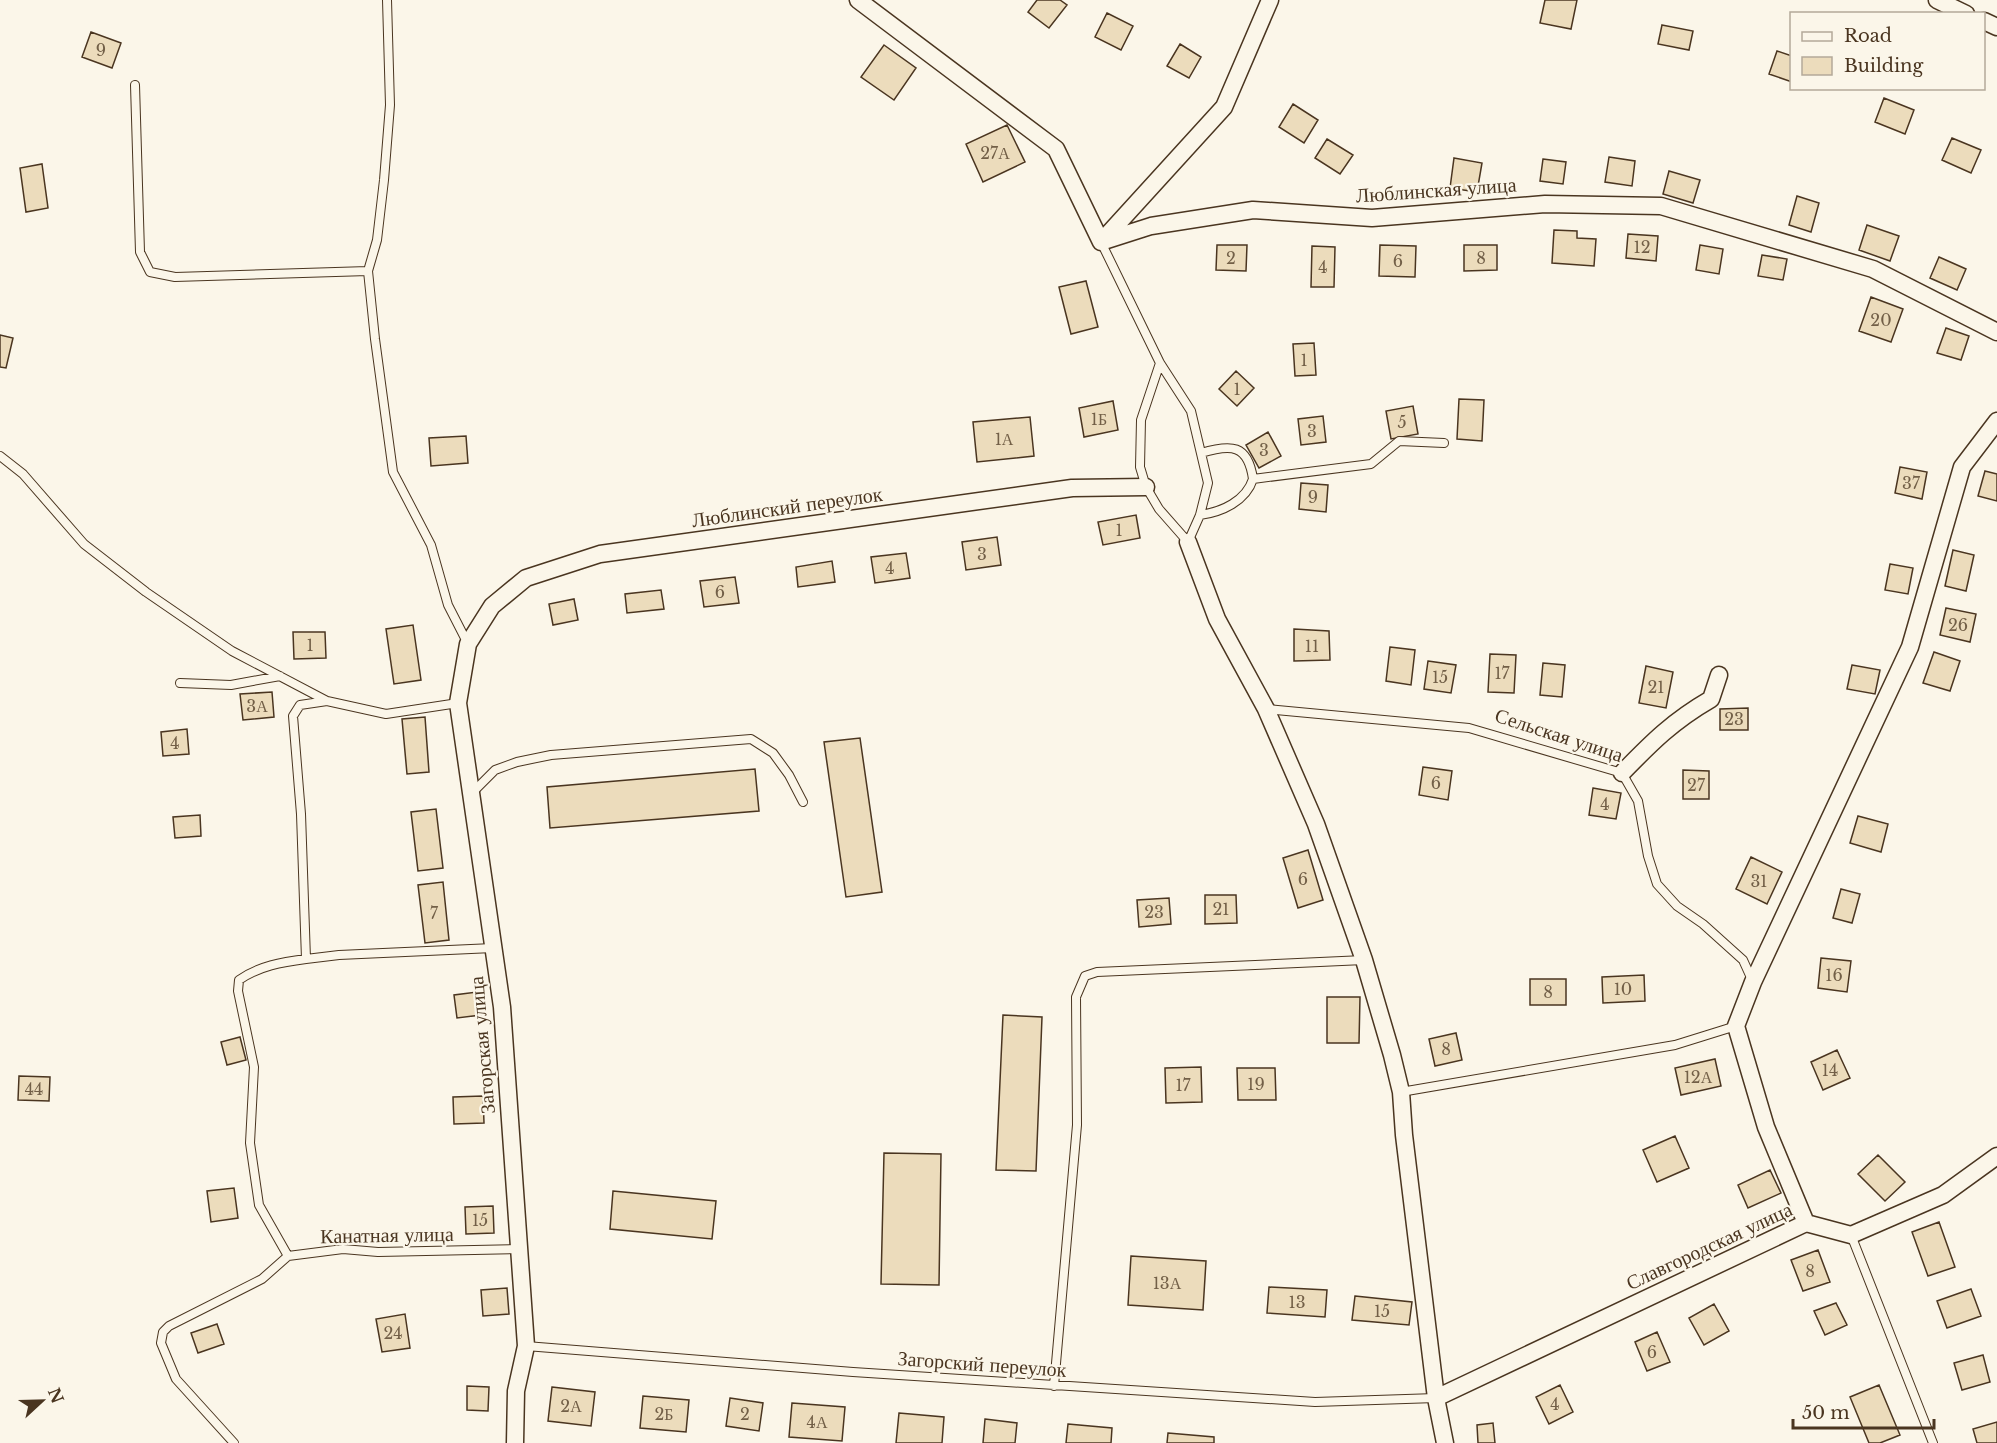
<svg xmlns="http://www.w3.org/2000/svg" width="1997" height="1443" viewBox="0 0 1997 1443" font-family="'Libre Baskerville',serif">
<style>
.building{fill:#ecdcbc;stroke:#4a3520;stroke-width:1.5}
.lines{fill:none;stroke-linecap:round;stroke-linejoin:round}
.service-casing{stroke:#4a3520;stroke-width:10}
.minor-casing{stroke:#4a3520;stroke-width:19}
.service{stroke:#fbf6e9;stroke-width:8}
.minor{stroke:#fbf6e9;stroke-width:16}
.labels{text-anchor:middle;dominant-baseline:central;stroke-width:4.5;stroke-linejoin:round;paint-order:stroke}
.number-label{font-size:16px;fill:#725f47}
.street-label{font-size:20px;fill:#4a3520;stroke:#fbf6e9}
</style>
<rect width="100%" height="100%" fill="#fbf6e9"/>
<path class="building" d="M1037,0h23l7,5 -18,23 -21,-16z
M1545,0h32l-6,29 -31,-6z
M1107,13l26,13 -12,24 -26,-13z
M1662,25l31,6 -4,19 -31,-6z
M91,32l30,11 -9,25 -30,-11z
M1180,44l21,13 -12,21 -22,-12z
M884,45l32,23 -22,32 -33,-23z
M1777,51l15,5v26l-23,-8z
M1884,98l30,12 -9,24 -30,-12z
M1293,104l25,16 -14,23 -25,-16z
M1007,125l18,37 -42,20 -17,-38z
M1952,138l29,12 -10,23 -29,-13z
M1327,139l26,16 -13,19 -25,-16z
M1609,157l26,4 -3,25 -27,-4z
M1454,158l28,5 -5,29 -27,-4z
M1543,159l23,3 -3,22 -23,-3z
M42,164l6,44 -22,4 -6,-44z
M1669,171l31,9 -7,23 -30,-9z
M1797,196l22,7 -8,29 -22,-7z
M1867,225l32,11 -9,25 -31,-11z
M1554,230l23,1v7l19,1 -2,27 -42,-3z
M1628,234l30,2 -2,25 -30,-3z
M1217,245h30l-1,26 -30,-1z
M1380,245l36,1 -1,31 -36,-1z
M1464,245h33v25l-33,1z
M1700,245l23,4 -4,25 -23,-4z
M1312,246l23,1 -1,40h-23z
M1762,255l25,4 -4,21 -25,-4z
M1939,257l27,12 -9,21 -27,-12z
M1086,281l12,46 -27,7 -12,-47z
M1871,297l32,12 -12,33 -32,-11z
M1946,328l23,8 -8,24 -24,-7z
M0,335l13,3 -7,30 -6,-1z
M1314,343l2,32 -21,1 -2,-32z
M1236,371l18,17 -17,18 -18,-17z
M1459,399l25,1 -2,41 -25,-2z
M1113,401l5,29 -34,7 -5,-29z
M1413,406l5,28 -27,5 -5,-28z
M1323,416l3,26 -25,3 -3,-26z
M1030,417l4,39 -57,6 -4,-40z
M1268,432l13,24 -22,12 -13,-23z
M466,436l2,27 -37,3 -2,-28z
M1900,467l27,5 -5,27 -27,-6z
M1985,471l12,3v27l-19,-5z
M1301,483l27,2 -2,27 -27,-3z
M1136,515l4,23 -37,7 -5,-23z
M997,537l4,28 -35,5 -4,-28z
M1953,550l21,5 -8,36 -21,-5z
M906,553l4,25 -35,5 -4,-26z
M832,561l3,21 -37,5 -2,-20z
M1890,564l23,4 -5,26 -23,-4z
M735,577l4,26 -35,4 -4,-26z
M661,590l3,19 -37,4 -2,-19z
M574,599l4,21 -25,5 -4,-21z
M1946,608l30,6 -6,28 -30,-7z
M413,625l8,55 -27,4 -8,-55z
M1294,629l35,2 1,29 -36,1z
M293,632h32l1,26 -32,1z
M1390,647l25,3 -4,35 -25,-4z
M1934,652l26,9 -10,30 -27,-8z
M1490,654l26,1 -2,38 -26,-1z
M1428,661l28,4 -5,28 -27,-4z
M1543,663l22,2 -3,32 -22,-2z
M1852,665l28,5 -5,24 -28,-5z
M1646,666l27,6 -7,36 -27,-5z
M272,692l2,25 -31,3 -3,-26z
M1748,708v22h-28v-21z
M425,717l4,55 -22,2 -5,-55z
M187,729l2,25 -26,2 -2,-24z
M860,738l22,154 -36,5 -22,-155z
M1423,767l29,4 -4,29 -29,-5z
M755,769l4,42 -209,17 -3,-41z
M1683,770l26,1v28h-26z
M1593,788l28,5 -5,26 -27,-4z
M436,809l7,59 -25,3 -7,-59z
M200,815l1,21 -26,2 -2,-21z
M1858,816l30,8 -7,28 -31,-9z
M1308,850l15,50 -25,8 -15,-50z
M1751,857l31,15 -15,32 -31,-15z
M443,882l6,58 -24,3 -7,-58z
M1841,889l19,5 -8,29 -19,-5z
M1205,895h31l1,28 -32,1z
M1169,898l2,26 -32,3 -2,-27z
M1821,958l30,3 -4,31 -29,-4z
M1644,975l1,26 -42,2 -1,-26z
M1530,979h36v26h-36z
M477,992l4,23 -24,3 -3,-23z
M1327,997h33l-1,46h-32z
M1003,1015l39,2 -6,154 -40,-1z
M1456,1033l6,27 -27,6 -6,-27z
M240,1037l6,23 -19,5 -6,-23z
M1837,1050l13,28 -27,12 -12,-28z
M1715,1059l6,27 -40,9 -6,-27z
M1201,1067l1,35 -36,1 -1,-35z
M1237,1068h38l1,32h-38z
M19,1076l31,1 -1,24 -31,-1z
M483,1096l1,27 -30,1 -1,-27z
M1675,1136l14,32 -32,14 -14,-32z
M884,1153l57,1 -2,131 -58,-1z
M1878,1155l27,27 -20,19 -27,-27z
M1770,1170l11,23 -33,15 -10,-23z
M234,1188l4,30 -27,4 -4,-31z
M613,1191l103,10 -4,38 -102,-10z
M493,1206l1,27 -28,1 -1,-27z
M1939,1222l16,45 -27,9 -16,-44z
M1818,1250l12,32 -27,9 -12,-31z
M1131,1256l75,5 -3,49 -75,-5z
M1269,1287l58,3 -2,27 -58,-4z
M507,1288l2,26 -26,2 -2,-26z
M1971,1289l10,27 -34,12 -10,-27z
M1355,1296l57,6 -3,23 -57,-5z
M1836,1303l11,22 -22,10 -11,-24z
M1714,1304l15,27 -25,14 -15,-27z
M405,1314l5,34 -28,4 -6,-33z
M217,1324l7,20 -26,9 -7,-20z
M1657,1332l13,30 -23,9 -12,-29z
M1983,1355l7,27 -28,8 -8,-27z
M1560,1385l13,27 -24,12 -13,-27z
M1879,1385l21,50 -20,8h-11l-19,-46z
M467,1386l22,1 -1,24 -21,-1z
M552,1387l43,5 -4,34 -43,-5z
M643,1396l46,4 -3,32 -46,-4z
M730,1398l33,5 -4,28 -33,-5z
M792,1403l53,4 -3,34 -53,-4z
M899,1413l45,4 -2,26h-46z
M985,1419l32,4 -2,20h-32z
M1997,1422v21h-20l-4,-14z
M1493,1423l2,20h-17l-1,-18z
M1068,1424l44,4 -1,15h-45z
M1168,1433l46,4v6h-47z"/>
<g class="lines">
<defs>
<path id="service" d="M387,0l3,105 -6,75 -7,60 -9,31 7,68 18,133 38,73 17,60 20,39
M135,85l5,167 10,20 25,5 193,-6
M1101,242l59,121 31,48 17,72 -8,32 -12,27 -29,-33 -13,-22 -6,-20 1,-47 19,-57
M1201,453c30,-9 47,-9 52,26l118,-15 28,-23 45,2
M0,456l23,18 61,70 62,48 86,59 95,50 59,13 72,-11
M1200,515c22,-3 46,-14 53,-36
M180,683l51,2 49,-9
M1266,709l203,19 153,45 16,28 10,55 9,28 20,22 26,18 40,36 10,22
M471,794l24,-24 22,-8 34,-7 200,-16 22,14 16,22 14,27
M306,959l33,-4 154,-7
M1401,1092l274,-47 61,-19
M1851,1235l82,208
M288,1256l-29,-51 -9,-62 4,-76 -16,-76 1,-11c20,-14 43,-18 67,-21l-5,-145 -8,-98 7,-11 27,-4
M526,1346l327,26 462,30 121,-4
M1054,1386l23,-261 -1,-128 9,-21 12,-4 267,-12
M234,1443l-58,-64 -15,-36 2,-11 6,-6 93,-47 26,-23 55,-7 35,3 141,-3"/>
<path id="minor" d="M858,0l198,149 45,93 50,-16 102,-16 119,8 173,-14 116,2 212,63 124,63
M1937,0l29,14
M1984,21l13,6
M1101,242l123,-135 46,-107
M1188,542l29,77 49,90 50,115 48,136 28,95 9,37 3,43 32,263 9,45
M1622,773c30,-31 51,-52 89,-74l8,-24
M1806,1223l-40,-96 -30,-101 17,-44 157,-335 52,-180 35,-46
M1436,1398l370,-175 45,12 92,-40 54,-39
M515,1443l1,-52 10,-45 -24,-339 -44,-304 10,-59 24,-38 34,-28 74,-24 472,-66 74,-1"/>
</defs>
<use href="#service" class="service-casing"/>
<use href="#minor" class="minor-casing"/>
<use href="#service" class="service"/>
<use href="#minor" class="minor"/>
</g>
<g class="labels">
<g class="number-label">
<text x="101" y="50">9</text>
<text x="995" y="153">27А</text>
<text x="1642" y="247">12</text>
<text x="1231" y="258">2</text>
<text x="1481" y="258">8</text>
<text x="1398" y="261">6</text>
<text x="1323" y="267">4</text>
<text x="1881" y="320">20</text>
<text x="1304" y="360">1</text>
<text x="1237" y="389">1</text>
<text x="1099" y="419">1Б</text>
<text x="1402" y="422">5</text>
<text x="1312" y="431">3</text>
<text x="1004" y="439">1А</text>
<text x="1264" y="450">3</text>
<text x="1911" y="483">37</text>
<text x="1313" y="497">9</text>
<text x="1119" y="530">1</text>
<text x="982" y="554">3</text>
<text x="890" y="568">4</text>
<text x="720" y="592">6</text>
<text x="1958" y="625">26</text>
<text x="310" y="645">1</text>
<text x="1312" y="646">11</text>
<text x="1502" y="673">17</text>
<text x="1440" y="677">15</text>
<text x="1656" y="687">21</text>
<text x="257" y="706">3А</text>
<text x="1734" y="719">23</text>
<text x="175" y="743">4</text>
<text x="1436" y="783">6</text>
<text x="1696" y="785">27</text>
<text x="1605" y="804">4</text>
<text x="1303" y="879">6</text>
<text x="1759" y="881">31</text>
<text x="1221" y="909">21</text>
<text x="1154" y="912">23</text>
<text x="434" y="913">7</text>
<text x="1834" y="975">16</text>
<text x="1623" y="989">10</text>
<text x="1548" y="992">8</text>
<text x="1446" y="1049">8</text>
<text x="1830" y="1070">14</text>
<text x="1698" y="1077">12А</text>
<text x="1256" y="1084">19</text>
<text x="1183" y="1085">17</text>
<text x="34" y="1089">44</text>
<text x="480" y="1220">15</text>
<text x="1810" y="1271">8</text>
<text x="1167" y="1283">13А</text>
<text x="1297" y="1302">13</text>
<text x="1382" y="1311">15</text>
<text x="393" y="1333">24</text>
<text x="1652" y="1352">6</text>
<text x="1555" y="1404">4</text>
<text x="571" y="1406">2А</text>
<text x="664" y="1414">2Б</text>
<text x="745" y="1414">2</text>
<text x="817" y="1422">4А</text>
</g>
<g class="street-label">
<text transform="translate(1436 190) rotate(-4)">Люблинская улица</text>
<text transform="translate(787 507) rotate(-8)">Люблинский переулок</text>
<text transform="translate(1559 735) rotate(18)">Сельская улица</text>
<text transform="translate(482 1045) rotate(-95)">Загорская улица</text>
<text transform="translate(387 1235) rotate(-1)">Канатная улица</text>
<text transform="translate(1709 1246) rotate(-25)">Славгородская улица</text>
<text transform="translate(982 1364) rotate(4)">Загорский переулок</text>
</g>
</g>
<rect x="1790" y="12" width="195" height="78" fill="#fbf6e9" stroke="#b4a999" stroke-width="1.5"/>
<rect x="1802" y="32" width="30" height="9" fill="#fbf6e9" stroke="#b4a999" stroke-width="1.5"/>
<text x="1844" y="42" font-size="18" fill="#4a3520">Road</text>
<rect x="1802" y="57" width="30" height="18" fill="#ecdcbc" stroke="#b4a999" stroke-width="1.5"/>
<text x="1844" y="72" font-size="18" fill="#4a3520">Building</text>
<g transform="translate(42 1401) rotate(68)" stroke="#fbf6e9" stroke-width="4.5" paint-order="stroke">
<path d="M0-4.5L10 22L0 15L-10 22Z" fill="#4a3520"/>
<text y="-9" font-size="16" font-weight="bold" text-anchor="middle" fill="#4a3520">N</text>
</g>
<path d="M1793 1419v9h141v-9" fill="none" stroke="#4a3520" stroke-width="3"/>
<text x="1802" y="1419" font-size="18" fill="#4a3520" stroke="#fbf6e9" stroke-width="4.5" paint-order="stroke">50 m</text>
</svg>
